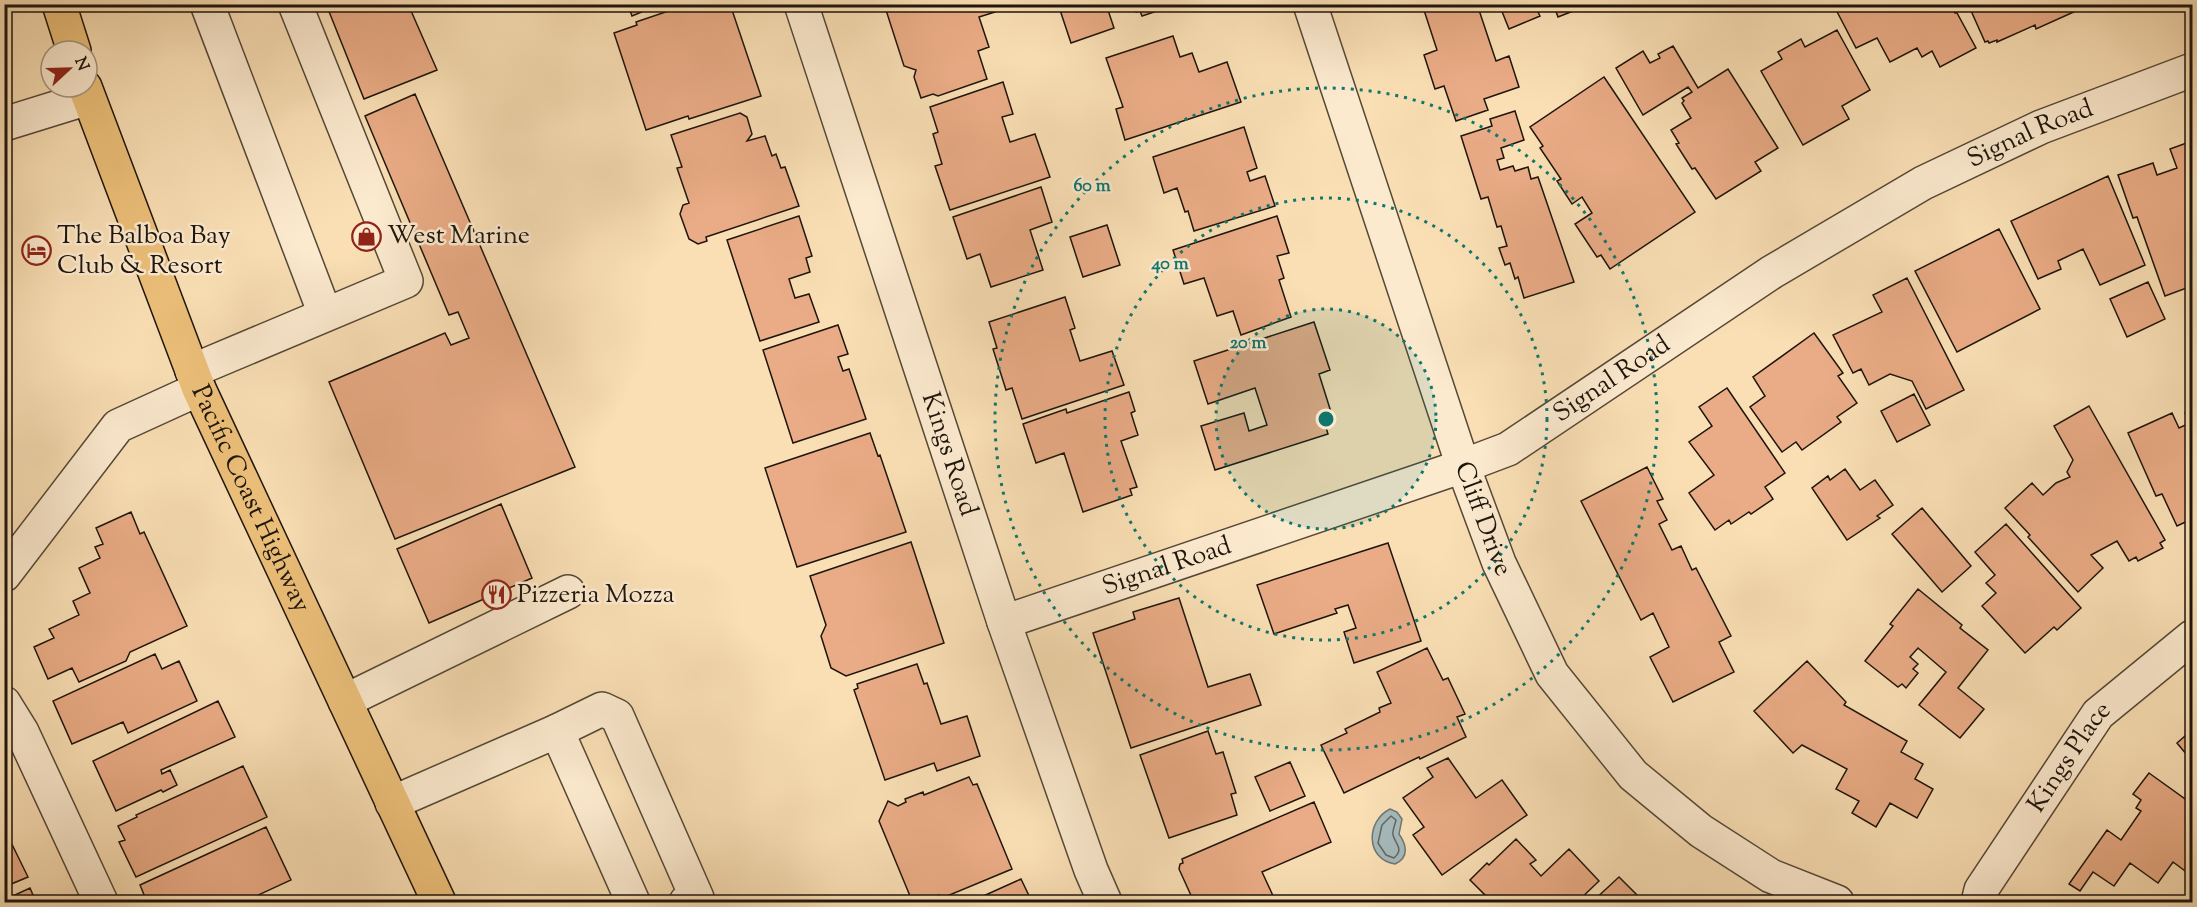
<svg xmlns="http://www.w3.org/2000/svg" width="2197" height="907" viewBox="0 0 2197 907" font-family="'Sorts Mill Goudy',serif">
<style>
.water{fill:#a5b9ba;stroke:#6f7774;stroke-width:1.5}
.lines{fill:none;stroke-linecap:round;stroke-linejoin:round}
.shore{stroke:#616763;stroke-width:1.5}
.building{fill:#eaac86;stroke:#1d150c;stroke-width:1.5}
.minor-casing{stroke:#544836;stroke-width:36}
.highway-casing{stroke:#1d150c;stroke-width:36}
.minor{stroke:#fceacf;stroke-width:33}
.highway{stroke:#edc07a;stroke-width:33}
.ring{fill:none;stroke:#0f766e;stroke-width:3;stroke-dasharray:3 6}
.labels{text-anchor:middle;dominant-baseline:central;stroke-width:5;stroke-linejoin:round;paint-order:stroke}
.street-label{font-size:26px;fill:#1d150c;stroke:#fceacf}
.poi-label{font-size:26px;fill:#1d150c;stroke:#fceacf;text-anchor:start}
.centre{fill:#0f766e;stroke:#fceacf;stroke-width:3}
.ring-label{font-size:18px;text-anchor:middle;font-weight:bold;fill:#0f766e;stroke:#fceacf;stroke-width:5;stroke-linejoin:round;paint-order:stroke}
</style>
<rect width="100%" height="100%" fill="#fadfb5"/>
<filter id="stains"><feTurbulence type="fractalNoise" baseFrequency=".00333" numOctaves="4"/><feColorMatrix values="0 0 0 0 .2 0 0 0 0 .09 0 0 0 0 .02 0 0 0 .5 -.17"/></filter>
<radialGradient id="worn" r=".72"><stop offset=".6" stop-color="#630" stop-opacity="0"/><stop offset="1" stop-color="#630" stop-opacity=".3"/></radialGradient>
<path class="water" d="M1390,809l7,3 5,7 -3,15c7,10 11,23 -4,30 -30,-5 -29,-43 -5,-55z"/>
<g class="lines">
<path class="shore" d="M1391,816l5,4c-1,5 -4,11 -3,15 3,10 11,14 1,23l-8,-3 -8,-12 4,-18z"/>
</g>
<path class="building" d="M326,4h82l29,66 -73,29z
M620,4h41l-29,12 -4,-11 -4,2z
M689,4h41l31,92 -72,23 -1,-3 -42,14 -32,-97 23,-8 -1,-3z
M893,4h100l2,8 -16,5 10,30 -11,4 9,28 -49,17 -5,-2 -12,4 -7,-21 2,-7 -12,-4 -19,-59z
M1058,4h48l8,24 -43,15z
M1134,4h44l-36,12 -2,-5 -4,1z
M1422,4h55l19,57 13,-5 10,31 -35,12 4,11 -32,11 -12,-35 -9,3 -11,-34 13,-5z
M1499,4h92l-33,13 -4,-11 -16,6 2,4 -31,13z
M1833,4h117l5,9h2l19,35 -36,19 -8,-16 -10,6 -5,-9 -27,14 -13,-24 -21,10z
M1968,4h108l2,6 -42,19 -1,-4 -38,17v-2l-8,3 -1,-2 -3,1z
M1837,30l33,60 -28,16 7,13 -46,26 -42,-74 21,-12 -4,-7 23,-13 4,8z
M1173,36l7,21 12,-4 7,19 28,-10 14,40 -116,38 -9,-31 7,-2 -17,-49z
M1673,46l25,42 30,-19 50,79 -23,14 6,9 -45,28 -21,-31 -3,1 -16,-25 3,-1 -8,-13 20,-12 -9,-15 2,-2 -2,-3 10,-6 -4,-5 -45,28 -27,-47 27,-17 7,12 10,-5 -2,-4z
M1604,77l91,135 -85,57 -9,-14 -4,2 -22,-33 17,-11 -10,-16 -10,7 -15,-23 4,-2 -21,-31 3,-2 -13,-19z
M1003,82l10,32 -11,3 8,25 25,-8 15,43 -100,33 -15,-44 7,-2 -9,-30 5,-2 -8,-25z
M415,94l160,373 -180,72 -66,-157 116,-49 6,12 18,-7 -11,-26 -9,3 -84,-199z
M1515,111l9,29 -23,8 3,10 -7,2 3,10 13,-4 2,5 13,-4 3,12 7,-2 36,105 -50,16 -6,-21 -3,2 -5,-16 -5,2 -6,-17 8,-2 -6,-20 -4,1 -9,-30 -7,2 -20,-63 31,-10 -2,-7z
M740,113l7,4 5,17 -5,7 18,-5 7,20 4,-2 5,14 4,-1 14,39 -93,31 1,4 -9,3 -9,-5 -9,-25 3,-9 6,-2 -12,-35 5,-1 -11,-32z
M1244,127l13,41 -10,4 3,9 15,-5 10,30 -81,25 -6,-20 -3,1 -8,-24 -13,5 -11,-36z
M2192,141v145l-27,10 -28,-79 -4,1 -15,-43 35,-12 4,12 20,-7 -7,-19z
M2108,176l37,89 -45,20 -17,-36 -25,12 3,8 -23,10 -27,-58z
M1041,187l11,35 -22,8 13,40 -52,17 -11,-33 -13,5 -14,-42z
M799,216l13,40 -6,2 4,14 -21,7 6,19 14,-4 10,28 -59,19 -33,-101z
M1277,216l12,37 -12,3 7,22 -5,2 12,37 -50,18 -8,-24 -16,5 -13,-38 -20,6 -11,-34z
M1107,225l13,40 -37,12 -13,-40z
M1999,229l41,80 -83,43 -42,-81z
M1907,278l57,112 -38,19 -14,-28 -22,-7 -21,11 -8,-16 -8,4 -20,-38 49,-23 -9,-17z
M2148,282l17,37 -38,18 -17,-38z
M1065,297l10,31 -5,2 10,31 32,-10 12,34 -102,34 -10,-31 -6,2 -13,-41 4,-1 -8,-26z
M1314,322l16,48 -11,4 12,38 -9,2 6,20 -113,36 -14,-44 43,-13 5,18 18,-6 -12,-37 -47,16 -14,-43z
M838,325l10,29 -10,3 5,14 6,-2 17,50 -73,24 -30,-93z
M1814,333l29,40 -5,3 19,27 -20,14 4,5 -39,28 -6,-8 -14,10 -32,-45 15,-11 -12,-19z
M1727,388l58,85 -20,14 8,12 -22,15 -2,-2 -18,12 -2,-4 -14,10 -26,-37 25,-18 -25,-33 23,-16 -13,-19z
M1129,392l6,19 -4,2 7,22 -17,6 16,46 -7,2 2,6 -49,17 -19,-59 -28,10 -13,-39 43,-15 1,4z
M1914,394l16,31 -33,17 -16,-31z
M2089,406l76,134 -5,3 3,5 -25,13 -2,-4 -7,4 -12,-20 -26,14 12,13 -25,24 -50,-55 2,-2 -25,-27 27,-25 11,12 13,-12 14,-6 -3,-5 6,-12 -19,-34z
M2192,409v110l-15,7 -15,-32 -6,2 -28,-63 44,-20 7,15 11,-5 -5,-10z
M870,433l8,23 2,-1 26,77 -109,35 -32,-99z
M1647,467l16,32 -6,2 10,19 -8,4 13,26 9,-4 11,24 4,-2 35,68 -12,6 15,30 -61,30 -23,-45 19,-10 -16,-34 -12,7 -60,-119z
M1845,469l15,21 15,-10 18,25 -16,11 3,2 -33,22 -35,-52 16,-12 2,4z
M501,504l31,74 -103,45 -32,-74z
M1922,508l49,58 -29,26 -50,-58z
M131,512l9,22 4,-2 43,94 -57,26 -4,9 -47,21 -7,-14 -24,11 -14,-32 20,-9 -5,-9 30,-14 -6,-14 17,-8 -11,-25 21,-10 -5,-11 8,-3 -7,-16z
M2006,524l75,84 -24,22 -3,-3 -29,26 -43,-47 14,-13 -10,-10 9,-8 -20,-23z
M911,542l33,101 -98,33 -15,-8 -10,-32 5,-11 -16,-49z
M1388,543l33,98 -67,22 -10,-31 12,-4 -8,-23 -13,4 2,4 -63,21 -17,-49z
M1918,589l44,36 -2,3 28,22 -30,38 26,21 -24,29 -41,-33 27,-33 -28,-24 -8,9 8,7 -5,5 5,4 -12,15 -4,-4 -4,3 -33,-26 28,-35 -3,-2z
M1179,598l29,89 42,-13 11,31 -130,43 -38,-115 42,-14 -2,-7z
M1427,648l16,32 5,-2 17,36 -8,3 9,20 -46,22 -1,-2 -75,36 -23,-48 26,-12 -2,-4 35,-17 -1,-4 12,-5 -14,-31z
M155,654l7,15 17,-8 18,40 -69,32 -5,-11 -51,22 -19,-43z
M1807,661l39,41 -2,3 63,36 -6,11 22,12 -8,15 18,10 -16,29 -27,-15 -14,24 -24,-14 7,-12 -23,-12 11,-20 -45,-24 -9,8 -39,-42z
M917,664l7,20 3,-1 14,41 26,-8 13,40 -43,15 -3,-8 -49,17 -31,-90 4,-2 -1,-4z
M218,701l17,36 -74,33 1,4 8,-4 7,15 -14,7 -2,-2 -45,21 -23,-50z
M2192,730v31l-15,-18z
M1208,731l8,23 7,-2 13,41 -5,1 6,21 -68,23 -29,-83z
M1448,758l28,40 26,-18 25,35 -85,60 -29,-40 11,-8 -21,-29 30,-21 -6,-9z
M1290,762l15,34 -35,15 -15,-34z
M243,766l24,51 -131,60 -17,-35 6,-2 -7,-14 19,-9 -1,-2z
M2149,773l43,31v72l-19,-14 -15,21 -28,-20 -16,23 -21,-14 -13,19 -11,-7 38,-54 14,10 20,-29 -5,-3 5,-8 -8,-6z
M969,777l4,8 4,-1 35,85 -72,30 -1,-4 -15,6 -14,-5 -31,-75 9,-20 10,5 8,-4 -1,-3 18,-7 1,3z
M1314,802l17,40 -69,30 13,28 -5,2h-76l-15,-33 1,-5 3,-1 -1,-4z
M266,827l25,53 -48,22 -2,-5 -13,5h-81l-7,-17z
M4,828l24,49 -24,10z
M1516,839l20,21 -6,4 11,12 28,-27 30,32 -22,21h-7l-2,-2 -3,2h-82l5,-4 -18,-18 17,-17 2,2z
M1619,877l23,23 -3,2h-47z
M1021,879l11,23h-62z
M30,888l6,14h-32v-2z"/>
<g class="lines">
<defs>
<g id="minor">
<path d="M207,4l118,310"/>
<path id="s1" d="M801,4l203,618 87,248 14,32"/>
<path id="s2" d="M1310,4l153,462 36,97 53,111 81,101 68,56 70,45 66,26"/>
<path d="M4,124l84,-26"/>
<path d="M192,371l214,-90 -111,-277"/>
<path d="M4,575l114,-149 81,-37"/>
<path id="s3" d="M1004,622l459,-156 45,-17 264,-177 151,-89 118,-56 151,-57"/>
<path d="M345,701l223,-109"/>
<path d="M4,703l18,29 79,170"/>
<path d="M557,731l45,-22 15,7 80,182 -11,4"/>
<path d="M392,803l165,-72 76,171"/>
<path id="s4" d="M1978,902l3,-12 117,-176 94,-77"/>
</g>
<g id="highway">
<path d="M59,4l15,47"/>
<path id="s5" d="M85,87l114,302 240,513"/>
</g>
</defs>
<use href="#minor" class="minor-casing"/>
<use href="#highway" class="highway-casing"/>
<use href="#minor" class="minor"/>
<use href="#highway" class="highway"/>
</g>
<circle cx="1326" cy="419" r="110" fill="#0f766e" fill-opacity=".12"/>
<g class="ring">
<circle cx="1326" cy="419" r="110"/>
<circle cx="1326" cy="419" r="221"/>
<circle cx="1326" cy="419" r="331"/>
</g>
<defs>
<symbol id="shop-ring" viewBox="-11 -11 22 22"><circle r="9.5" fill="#fceacf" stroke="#8f2418" stroke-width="1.5"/><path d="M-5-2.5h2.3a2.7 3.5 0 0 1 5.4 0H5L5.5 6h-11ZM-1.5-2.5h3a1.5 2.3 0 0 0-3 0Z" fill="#8f2418"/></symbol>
<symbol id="hotel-ring" viewBox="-11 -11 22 22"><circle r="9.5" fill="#fceacf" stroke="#8f2418" stroke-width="1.5"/><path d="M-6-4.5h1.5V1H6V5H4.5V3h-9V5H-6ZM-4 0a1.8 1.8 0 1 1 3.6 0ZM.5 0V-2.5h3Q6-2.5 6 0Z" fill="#8f2418"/></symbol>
<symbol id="restaurant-ring" viewBox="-11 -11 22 22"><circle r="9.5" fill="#fceacf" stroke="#8f2418" stroke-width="1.5"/><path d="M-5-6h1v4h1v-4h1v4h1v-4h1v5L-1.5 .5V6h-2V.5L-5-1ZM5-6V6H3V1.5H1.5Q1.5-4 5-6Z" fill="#8f2418"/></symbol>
</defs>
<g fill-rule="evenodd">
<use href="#shop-ring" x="350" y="220" width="33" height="33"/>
<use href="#hotel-ring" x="20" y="234" width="33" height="33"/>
<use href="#restaurant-ring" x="480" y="578" width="33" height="33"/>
</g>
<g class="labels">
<g class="street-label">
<text stroke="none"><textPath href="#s3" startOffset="1144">Signal Road</textPath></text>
<text stroke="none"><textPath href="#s3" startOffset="658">Signal Road</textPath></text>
<text stroke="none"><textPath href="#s1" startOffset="474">Kings Road</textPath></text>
<text stroke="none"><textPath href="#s5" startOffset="444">Pacific Coast Highway</textPath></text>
<text stroke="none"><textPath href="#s2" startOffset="543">Cliff Drive</textPath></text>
<text stroke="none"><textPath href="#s3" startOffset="172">Signal Road</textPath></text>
<text stroke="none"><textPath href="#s4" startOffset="172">Kings Place</textPath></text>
</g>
<g class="poi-label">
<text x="57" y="236">The Balboa Bay<tspan x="57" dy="30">Club &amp; Resort</tspan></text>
<text x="387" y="236">West Marine</text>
<text x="517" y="595">Pizzeria Mozza</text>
</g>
</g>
<circle cx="1326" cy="419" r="9" class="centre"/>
<g class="ring-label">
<text x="1092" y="191">60 m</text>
<text x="1170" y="269">40 m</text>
<text x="1248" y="348">20 m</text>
</g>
<rect width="2197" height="907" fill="none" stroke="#fadfb5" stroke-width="24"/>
<rect x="6" y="6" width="2185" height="895" fill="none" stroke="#1d150c" stroke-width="3"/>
<rect x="12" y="12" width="2173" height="883" fill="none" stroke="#1d150c" stroke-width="1.5"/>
<g transform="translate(69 69) rotate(68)"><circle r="28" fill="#fceacf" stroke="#a39581" stroke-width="1.5"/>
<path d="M0-4.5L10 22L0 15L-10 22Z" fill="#8f2418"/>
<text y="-9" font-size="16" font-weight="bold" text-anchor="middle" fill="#1d150c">N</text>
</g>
<rect width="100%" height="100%" filter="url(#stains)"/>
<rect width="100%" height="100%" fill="url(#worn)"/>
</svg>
